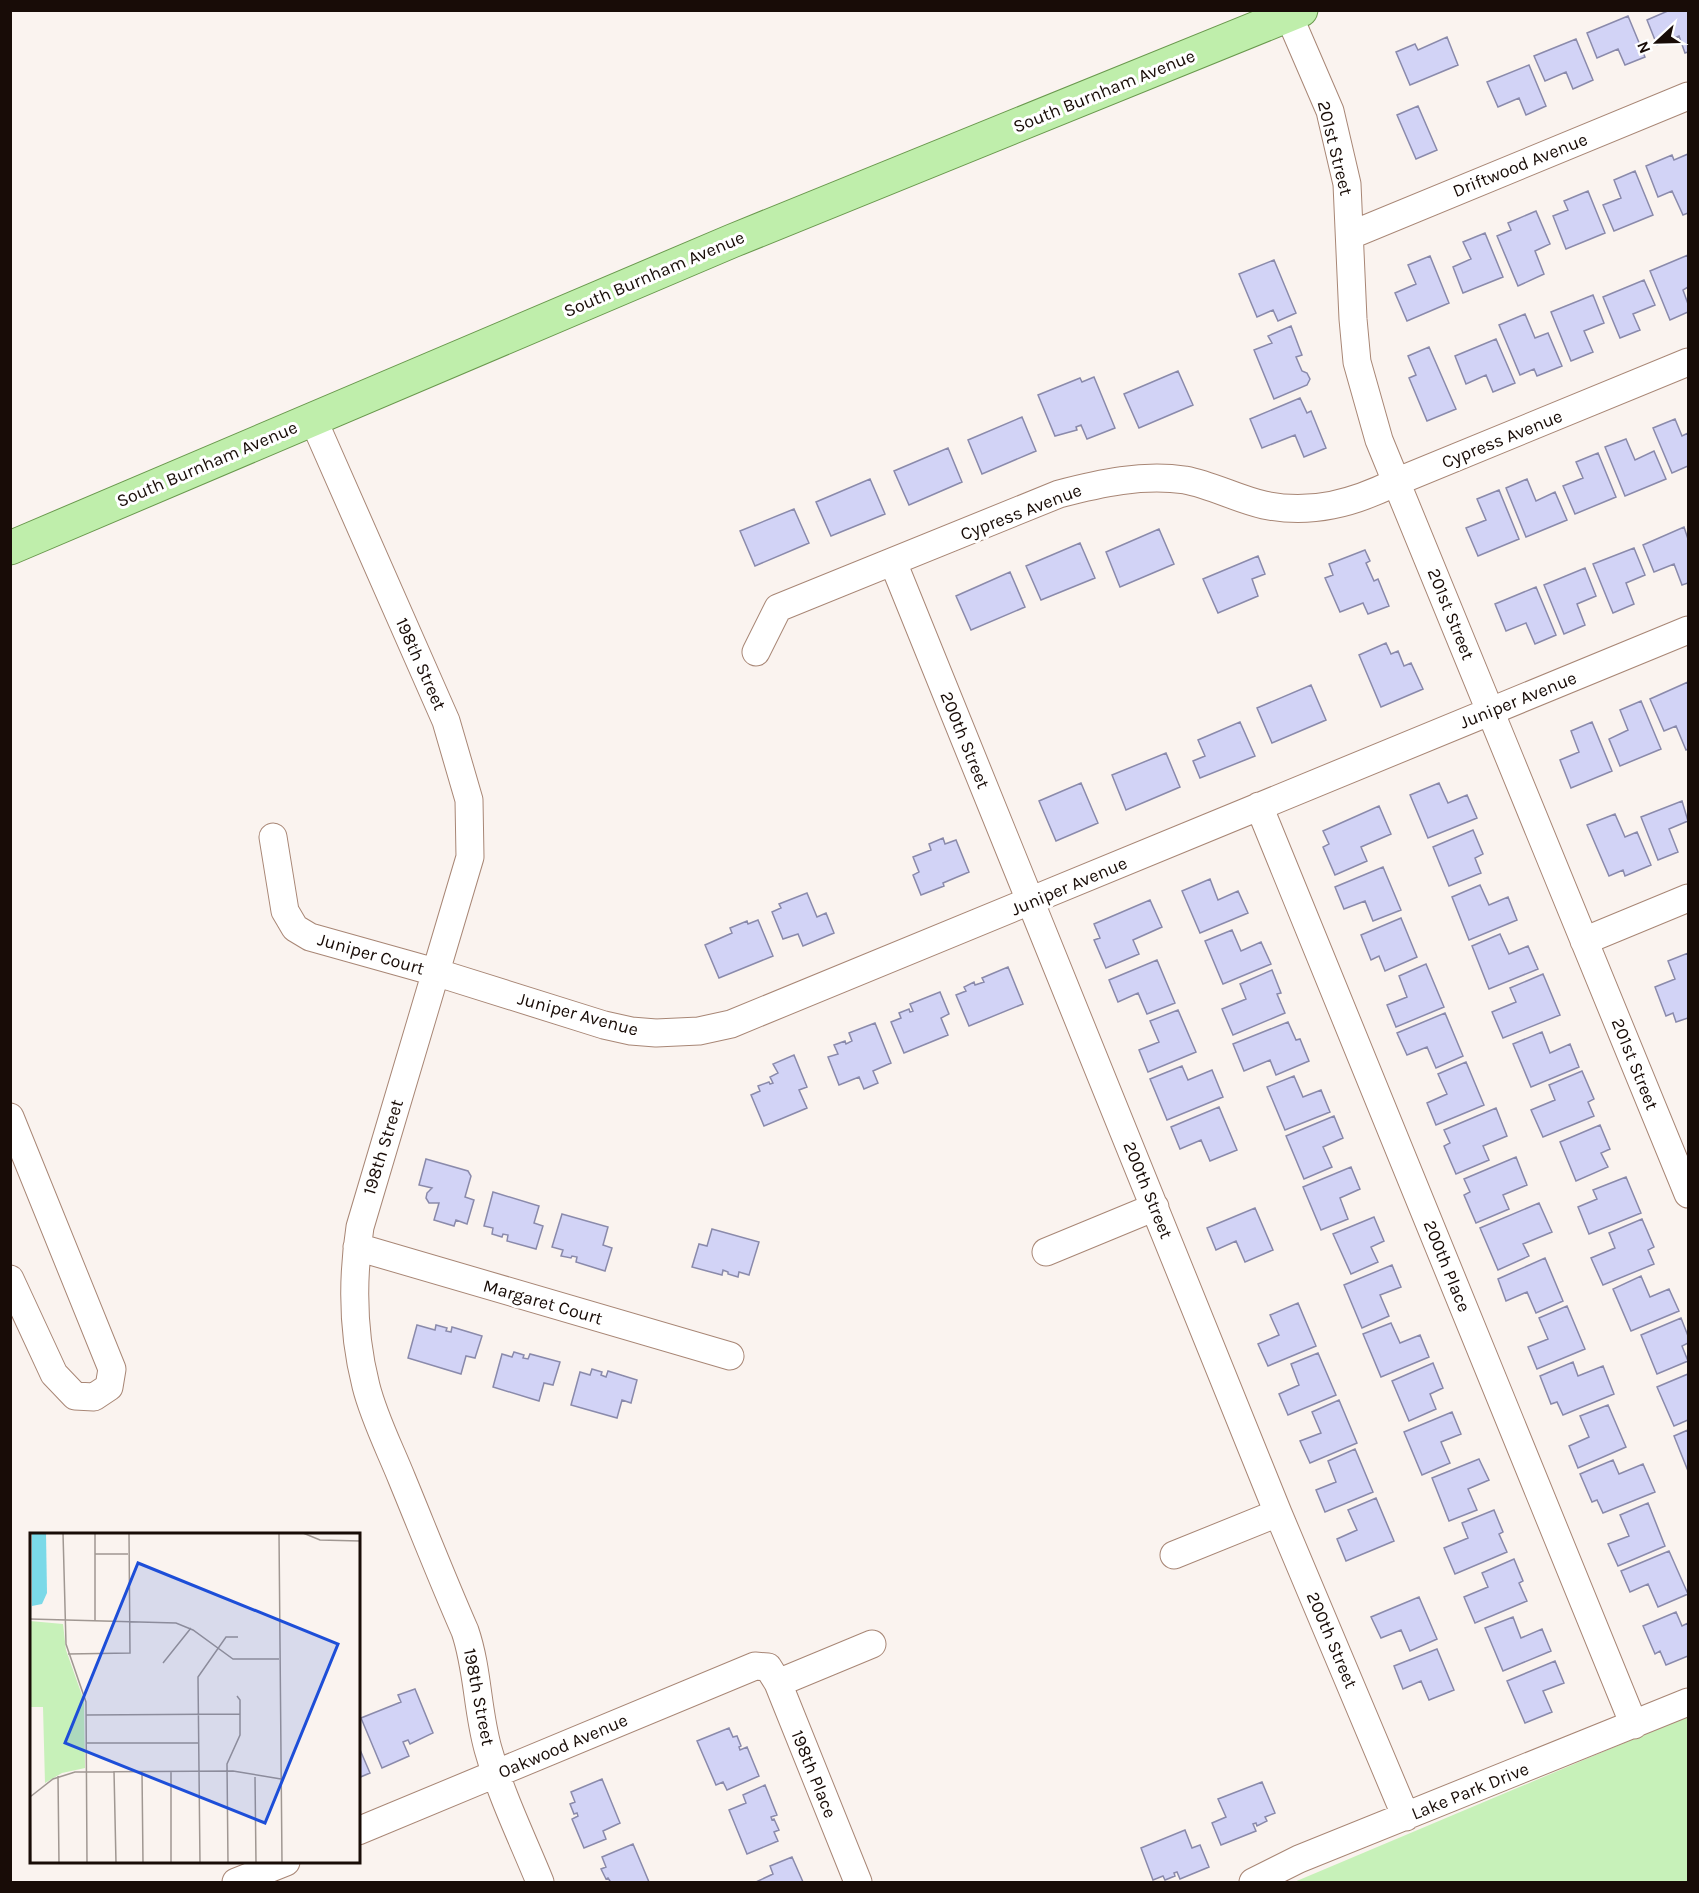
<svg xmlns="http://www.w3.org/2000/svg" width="1699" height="1893" viewBox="0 0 1699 1893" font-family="Karla,sans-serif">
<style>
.green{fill:#c7f1b9}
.building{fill:#d2d3f6;stroke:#8a8aab;stroke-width:1.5}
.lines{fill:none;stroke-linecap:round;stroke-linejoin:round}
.minor-casing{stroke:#a88675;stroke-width:29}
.major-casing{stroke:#69984d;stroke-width:35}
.minor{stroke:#fff;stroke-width:27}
.major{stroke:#bfeeab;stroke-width:33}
.labels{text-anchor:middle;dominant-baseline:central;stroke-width:6;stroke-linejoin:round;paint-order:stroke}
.street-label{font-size:18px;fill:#180c07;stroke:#fff}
.inset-road{fill:none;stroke:#a09792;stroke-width:1.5}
.view{fill:#1d4ed8;fill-opacity:0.15;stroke:#1d4ed8;stroke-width:3}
.inset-edge{fill:none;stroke:#180c07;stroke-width:3}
</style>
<rect width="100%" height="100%" fill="#faf3ef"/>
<path class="green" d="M1688,1716v166h-394l5,-2z"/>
<path class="building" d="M1670,10h18v42l-3,1 -6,-17 -22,9 -10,-25z
M1628,16l17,41 -20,8 -7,-16 -21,9 -10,-25z
M1447,37l11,28 -48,20 -14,-33 19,-8 3,6z
M1576,39l17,41 -20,9 -7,-17 -21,9 -11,-25z
M1529,65l17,41 -20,9 -7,-17 -21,9 -11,-25z
M1418,106l19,44 -21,9 -19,-44z
M1688,154v59l-5,2 -11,-24 -14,6 -12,-31 26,-11 2,5z
M1635,171l18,44 -39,16 -11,-26 18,-7 -7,-18z
M1588,191l17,42 -39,16 -13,-33 15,-6 -4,-9z
M1536,211l14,33 -15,7 9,23 -26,12 -21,-50 14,-6 -3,-7z
M1485,233l18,44 -40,16 -10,-26 18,-8 -8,-17z
M1688,255v32l-5,3 5,14v8l-18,8 -20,-49z
M1430,256l19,47 -42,18 -12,-28 21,-9 -8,-19z
M1274,260l22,53 -18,8 -5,-11 -16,7 -18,-43z
M1644,280l11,25 -22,9 7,16 -20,8 -17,-41z
M1593,295l11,28 -20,8 9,21 -22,9 -20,-49z
M1525,314l10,24 13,-5 14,33 -25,10 -3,-7 -14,6 -21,-50z
M1291,326l11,29 -6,2 6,14 5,2 3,6 -3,6 -33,14 -20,-49 18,-7 -4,-7z
M1496,339l19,44 -22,9 -7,-17 -20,9 -11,-28z
M1429,347l27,62 -29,12 -18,-43 7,-3 -8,-19z
M1178,371l15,34 -54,23 -15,-34z
M1094,377l21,51 -28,11 -6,-14 -5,2 1,3 -22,6 -17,-41 42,-17 2,4z
M1300,398l7,15 4,-2 15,37 -22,9 -9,-22 -33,13 -12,-29z
M1022,417l14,34 -54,23 -14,-34z
M1675,419l7,17 6,-3v33l-16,7 -19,-45z
M1626,439l9,21 19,-9 12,28 -41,17 -20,-49z
M948,448l14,34 -53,23 -15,-34z
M1598,453l18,44 -41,17 -12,-28 20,-8 -7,-16z
M870,479l15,35 -54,22 -15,-34z
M1527,479l9,22 19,-9 12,28 -41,17 -20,-49z
M1499,490l20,49 -41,17 -12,-28 20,-8 -9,-21z
M794,509l15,34 -54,23 -15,-35z
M1684,527l4,12v44l-6,2 -8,-21 -20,8 -11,-27z
M1159,529l15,35 -54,23 -14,-35z
M1080,543l15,35 -54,22 -15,-34z
M1634,548l11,27 -19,8 8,21 -21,9 -20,-49z
M1365,550l5,11 -4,2 8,18 4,-2 11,27 -21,8 -5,-11 -23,9 -15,-34 8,-3 -4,-11z
M1258,556l7,18 -13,5 6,17 -40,17 -15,-34z
M1585,568l11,28 -19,8 8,21 -21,9 -20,-49z
M1010,572l15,35 -54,23 -15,-34z
M1536,587l20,48 -21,9 -9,-21 -20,8 -11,-27z
M1386,643l5,11 7,-3 6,15 7,-3 12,26 -42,18 -22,-52z
M1688,682v67l-2,1 -10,-24 -12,5 -14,-32z
M1311,685l15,35 -54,23 -15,-35z
M1641,701l20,48 -41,17 -11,-27 19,-9 -8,-20z
M1240,722l15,34 -55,22 -7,-17 12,-5 -7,-16z
M1592,722l20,49 -41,17 -11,-28 19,-8 -8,-21z
M1166,753l14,34 -54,23 -14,-35z
M1081,783l17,40 -42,18 -17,-40z
M1439,783l9,20 19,-8 10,23 -49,20 -18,-43z
M1682,801l6,20 -19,8 9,23 -20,8 -17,-43z
M1379,806l12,28 -30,13 6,14 -32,14 -12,-28 6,-3 -6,-13z
M1615,814l10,23 12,-5 14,33 -26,11 -2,-6 -14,6 -22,-51z
M1473,830l10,24 -8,4 6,15 -32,13 -16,-39z
M943,838l2,6 11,-4 13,32 -26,11 1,3 -23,9 -8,-20 6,-3 -6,-15 18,-7 -2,-6z
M1383,867l18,43 -28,11 -8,-20 -21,8 -9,-22z
M1210,879l8,21 20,-9 10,22 -48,20 -18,-42z
M1480,885l9,20 19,-8 9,23 -48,20 -17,-43z
M807,893l10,24 9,-4 8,20 -31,13 -5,-12 -15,5 -11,-27 9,-4 -2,-4z
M1150,900l12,27 -29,13 6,14 -33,14 -12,-28 6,-2 -6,-14z
M1401,918l16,39 -32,14 -6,-15 -8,4 -10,-25z
M758,920l15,36 -54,22 -14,-33 27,-12 -2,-5 17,-7 1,3z
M1232,930l9,21 20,-9 10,22 -48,20 -18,-43z
M1500,934l9,20 19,-8 10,23 -49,20 -17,-43z
M1688,953v65l-12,4 -3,-9 -7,3 -11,-29 20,-8 -7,-18z
M1157,960l18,43 -28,11 -9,-21 -20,9 -9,-22z
M1426,964l18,43 -48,20 -9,-22 20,-8 -8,-21z
M1008,967l15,37 -54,22 -13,-31 10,-4 -2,-4 10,-5 1,3 9,-3 -2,-4z
M1272,970l9,23 -4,1 8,19 -52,22 -11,-26 24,-10 -6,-15z
M1543,974l17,41 -57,23 -11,-26 24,-10 -6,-14z
M940,992l9,22 -8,4 7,17 -44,18 -13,-31 10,-4 -2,-5 10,-4 1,3 3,-1 -3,-7z
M1178,1010l18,42 -48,20 -9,-22 20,-8 -9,-21z
M1445,1013l18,43 -27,12 -9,-21 -20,8 -10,-22z
M1288,1022l8,18 4,-1 9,22 -33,14 -6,-15 -26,11 -11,-27z
M875,1023l16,40 -18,8 5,12 -14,6 -5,-12 -20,8 -11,-28 10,-3 -4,-9 11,-4 1,3 6,-3 -3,-8z
M1542,1032l8,21 20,-9 9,23 -48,20 -18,-43z
M794,1055l13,32 -8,3 8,18 -43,18 -13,-31 9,-4 -2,-5 11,-4 1,2 3,-1 -3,-6 8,-4 -5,-9z
M1466,1062l18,43 -48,20 -9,-22 20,-9 -9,-20z
M1182,1066l6,14 24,-10 11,27 -56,23 -17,-41z
M1582,1071l12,28 -6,3 6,14 -51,21 -12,-27 24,-10 -6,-15z
M1294,1076l9,21 18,-7 9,22 -45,18 -18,-43z
M1219,1107l18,43 -27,11 -9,-21 -21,9 -9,-22z
M1496,1108l11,28 -24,10 6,14 -33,14 -12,-28 6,-3 -6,-13z
M1334,1116l9,22 -20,9 9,20 -28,12 -18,-43z
M1600,1125l10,24 -9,4 7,14 -32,14 -16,-39z
M1516,1157l11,28 -24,10 6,14 -33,14 -12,-28 6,-3 -6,-13z
M426,1159l42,12 3,5 -6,21 9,3 -7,24 -11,-4 -2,6 -20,-6 5,-17h-10l-3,-5 1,-5 5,-5 -13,-3z
M1351,1167l9,22 -20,9 8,21 -27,11 -18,-43z
M1626,1177l15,36 -52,21 -11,-27 19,-8 -4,-9z
M493,1192l46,14 -5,17 9,3 -7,23 -29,-8 1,-6 -5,-1 -1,3 -10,-3 1,-6 -9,-2z
M1539,1203l13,29 -29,12 6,12 -31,14 -18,-42z
M1255,1208l18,42 -28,12 -9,-21 -20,9 -9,-22z
M562,1214l46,13 -5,18 9,3 -7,23 -29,-9 1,-5 -5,-1 -1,2 -10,-2 2,-6 -11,-3z
M1374,1217l10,24 -13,6 7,15 -27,12 -18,-40z
M1642,1219l12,28 -6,3 6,14 -51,21 -12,-27 24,-10 -6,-15z
M712,1229l47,13 -10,33 -10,-3 -1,5 -10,-3v-2l-5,-2 -1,5 -30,-8 7,-23 8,2z
M1545,1258l18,43 -27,12 -9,-21 -21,9 -8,-22z
M1392,1265l9,22 -21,8 9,21 -27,12 -18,-43z
M1641,1276l9,21 19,-8 10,22 -48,20 -18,-42z
M1298,1303l18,43 -48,20 -10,-22 21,-9 -9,-20z
M1567,1306l18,43 -48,20 -9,-22 20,-8 -9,-21z
M1681,1318l7,18v7l-6,3 6,15 -31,13 -16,-39z
M1391,1323l9,20 20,-8 9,22 -48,20 -18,-43z
M417,1325l18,5 1,-5 11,3 -1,3 5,1 1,-5 30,9 -7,22 -9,-2 -5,18 -53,-16z
M514,1352l10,3 -1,3 5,1 2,-5 30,8 -7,23 -9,-2 -5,18 -46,-14 9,-33 10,3z
M1318,1353l18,42 -48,20 -9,-21 20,-9 -8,-21z
M1573,1362l5,14 25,-10 11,28 -51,21 -6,-13 -6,2 -11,-28z
M1433,1363l10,25 -13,6 6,15 -27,12 -17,-40z
M592,1369l10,3 -1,3 5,2 2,-6 29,9 -6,23 -9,-3 -5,18 -46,-13 9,-33 10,3z
M1688,1374v46l-14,6 -17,-39z
M1339,1400l18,43 -47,20 -10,-22 21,-8 -9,-21z
M1608,1405l18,42 -48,21 -9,-22 20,-9 -9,-21z
M1452,1412l9,22 -20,8 9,21 -28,12 -18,-43z
M1688,1430v41l-14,-35z
M1355,1449l18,43 -48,20 -9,-22 20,-8 -8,-21z
M1479,1459l10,21 -21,9 9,21 -28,11 -17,-43z
M1613,1460l6,14 24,-10 12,28 -52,21 -6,-13 -5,2 -12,-28z
M1376,1498l18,43 -48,20 -9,-22 20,-9 -9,-20z
M1648,1503l17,43 -47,20 -10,-22 21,-8 -9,-21z
M1494,1510l9,22 -4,2 8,18 -52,22 -11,-26 24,-10 -6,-15z
M1669,1551l19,43 -30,13 -10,-23 -18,8 -9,-21z
M1514,1559l9,22 -4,2 8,18 -52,22 -11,-26 24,-10 -6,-14z
M1419,1597l18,42 -27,12 -9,-21 -20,8 -10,-21z
M1676,1612l6,14 6,-3v33l-22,9 -6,-14 -5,3 -12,-28z
M1513,1617l8,21 21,-9 9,22 -48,20 -18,-43z
M1437,1649l17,41 -25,10 -8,-19 -18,8 -9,-23z
M1555,1661l9,22 -21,8 9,21 -27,11 -18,-42z
M415,1689l18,44 -23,11 -2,-4 -5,2 6,14 -27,12 -21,-50 40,-16 -3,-7z
M729,1728l4,9 4,-1 4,10 -2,1 1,3 7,-3 12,29 -32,14 -4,-8 -7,3 -19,-44z
M358,1745l12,28 -12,5z
M602,1779l18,44 -17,8 3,8 -22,9 -12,-29 6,-3 -1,-3 -3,1 -4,-10 5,-2 -4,-10z
M1262,1782l13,31 -10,4 2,4 -10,5 -1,-3 -3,1 3,7 -35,14 -9,-22 14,-6 -8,-18z
M765,1785l12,30 -6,2 1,3 2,-1 5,11 -5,2 4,9 -31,13 -18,-44 17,-7 -3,-8z
M1185,1830l7,18 8,-3 9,22 -29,12 -3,-7 -3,1 1,3 -10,4 -2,-4 -10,4 -12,-32z
M633,1844l16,38h-43l4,-1 -2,-3 -2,1 -5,-10 5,-2 -4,-10z
M792,1857l11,25h-47l17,-8 -3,-8z"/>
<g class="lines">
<defs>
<path id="minor" d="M1289,16l41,95 17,73 6,135 4,43 22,78 309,754
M1351,235l337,-139
M313,419l133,302 23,79 1,57 -110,370c-8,52 -7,108 6,159 8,32 24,63 36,93 21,51 41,102 63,152 13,38 12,79 23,118 13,46 34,89 52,133
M893,562l385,951 128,304
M756,652l22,-44 281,-114c42,-11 83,-20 126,-14 27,5 52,19 79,25 47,10 90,-2 132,-23l292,-120
M1259,806l375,919
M273,837l12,74 10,17 15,9 125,35 169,53 27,6 25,2 43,-2 32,-7 957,-394
M1584,941l104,-43
M10,1117l102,252 -3,18 -15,10 -19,-1 -21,-22 -44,-95
M357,1247l373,109
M1046,1252l109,-45
M1174,1555l104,-42
M778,1683l94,-39
M358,1831l397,-165 13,1 10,16 80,199
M236,1882l50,-20
M1253,1882l46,-23 389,-157"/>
<path id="major" d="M10,548l722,-307 569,-231"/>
</defs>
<use href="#minor" class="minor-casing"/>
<use href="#major" class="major-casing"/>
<use href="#minor" class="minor"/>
<use href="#major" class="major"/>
</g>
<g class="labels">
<g class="street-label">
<text transform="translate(1104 91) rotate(-22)">South Burnham Avenue</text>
<text transform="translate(1335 148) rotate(76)">201st Street</text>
<text transform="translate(1520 165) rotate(-22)">Driftwood Avenue</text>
<text transform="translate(654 274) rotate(-23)">South Burnham Avenue</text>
<text transform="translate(1502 439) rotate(-22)">Cypress Avenue</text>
<text transform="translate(207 464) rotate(-23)">South Burnham Avenue</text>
<text transform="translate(1021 512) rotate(-21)">Cypress Avenue</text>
<text transform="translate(1451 614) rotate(68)">201st Street</text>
<text transform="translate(421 664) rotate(66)">198th Street</text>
<text transform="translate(1518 700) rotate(-22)">Juniper Avenue</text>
<text transform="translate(965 740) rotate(68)">200th Street</text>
<text transform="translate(1069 886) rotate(-23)">Juniper Avenue</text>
<text transform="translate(371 954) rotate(16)">Juniper Court</text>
<text transform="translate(578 1014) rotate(15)">Juniper Avenue</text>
<text transform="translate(1635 1064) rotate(68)">201st Street</text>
<text transform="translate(383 1147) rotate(-73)">198th Street</text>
<text transform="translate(1148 1190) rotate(68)">200th Street</text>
<text transform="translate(1447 1266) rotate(68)">200th Place</text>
<text transform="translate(543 1302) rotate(16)">Margaret Court</text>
<text transform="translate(1332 1640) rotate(67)">200th Street</text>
<text transform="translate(479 1697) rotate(79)">198th Street</text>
<text transform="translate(563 1746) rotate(-23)">Oakwood Avenue</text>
<text transform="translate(814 1774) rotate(68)">198th Place</text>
<text transform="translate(1470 1791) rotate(-22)">Lake Park Drive</text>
</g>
</g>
<g transform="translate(30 1533)">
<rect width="330" height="330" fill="#faf3ef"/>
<path d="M0,88l33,3 3,26 18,51 1,67 -23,5 -17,10 -2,-76h-13z" fill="#c7f1b9"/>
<path d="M2,0h14l1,60 -5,11 -10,2z" fill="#7bd9e8"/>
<path class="inset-road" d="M33,0l3,111 20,58 1,161M65,0v88M249,0l3,330M273,0l17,7 40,1M65,21h33M0,86l146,4 17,7 40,29h46M38,121l62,-1 -1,-120M133,130l28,-35M56,182l154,-1M56,210h113M0,211l1,119M84,238l2,92M112,238l1,92M141,238v92M28,243l1,87M225,244l1,86M0,264l23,-18 22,-7 158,-1 48,8M170,330l-2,-186 28,-40h12M198,330l-1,-99 13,-29v-35l-3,-4"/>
<path class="view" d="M108,30l200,81 -73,179 -200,-80z"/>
<rect width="330" height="330" class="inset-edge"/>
</g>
<rect width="1699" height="1893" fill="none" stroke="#180c07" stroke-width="24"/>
<g transform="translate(1657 42) rotate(248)" stroke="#ffffff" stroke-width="4.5" paint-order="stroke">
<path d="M0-4.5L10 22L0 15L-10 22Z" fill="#180c07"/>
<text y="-9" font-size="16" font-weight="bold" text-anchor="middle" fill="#180c07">N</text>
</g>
</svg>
